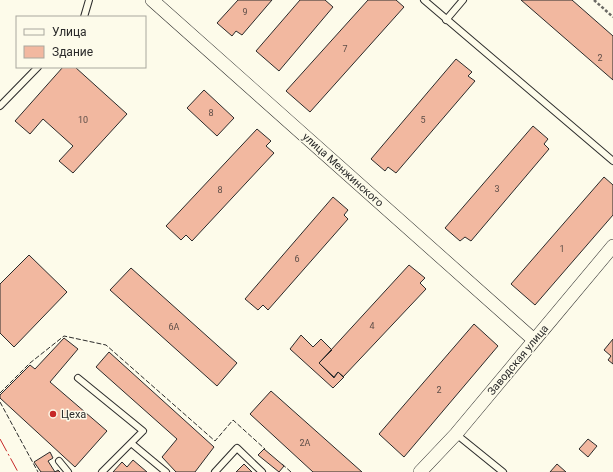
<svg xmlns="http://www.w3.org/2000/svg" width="613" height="472" viewBox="0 0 613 472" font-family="Roboto,sans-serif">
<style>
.building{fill:#f2b8a0;stroke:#2b2b2b}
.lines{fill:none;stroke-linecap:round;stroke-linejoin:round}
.lane-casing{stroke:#2b2b2b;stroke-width:8}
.street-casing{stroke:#2b2b2b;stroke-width:14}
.path{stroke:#6a6964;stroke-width:2.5;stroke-dasharray:3 2;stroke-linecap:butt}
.lane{stroke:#fdfbea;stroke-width:6}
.street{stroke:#fdfbea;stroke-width:13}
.fence{stroke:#2b2b2b;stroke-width:1;stroke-dasharray:5 2;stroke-linecap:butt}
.power{stroke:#c62828;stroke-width:1;stroke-dasharray:14 3 2 3;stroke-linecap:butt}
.poi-dot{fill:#c62828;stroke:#fdfbea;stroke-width:1.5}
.labels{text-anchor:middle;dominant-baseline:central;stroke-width:3;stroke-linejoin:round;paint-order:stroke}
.number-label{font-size:9px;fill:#5d4e48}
.street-label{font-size:11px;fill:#2b2b2b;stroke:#fdfbea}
.poi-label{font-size:11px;fill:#2b2b2b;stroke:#fdfbea;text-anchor:start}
</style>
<rect width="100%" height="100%" fill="#fdfbea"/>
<path class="building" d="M238,0h34l-30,35 -6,-4 -4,5 -15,-13z
M300,0h25l8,7 -54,64 -23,-20z
M368,0h28l8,7 -94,105 -24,-21z
M521,0h51l41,36v44z
M456,59l16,13 -4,4 7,5 -79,92 -8,-6 -3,4 -14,-12z
M63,67h12l52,47 -54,59 -14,-12 14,-15 -30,-27 -13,15 -15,-13z
M204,90l30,28 -17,18 -30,-28z
M533,126l15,13 -4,5 5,5 -78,92 -6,-4 -5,4 -15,-13z
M257,129l14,12 -5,5 8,7 -82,88 -6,-6 -5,5 -15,-14z
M604,177l9,8v30l-78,90 -24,-21z
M333,197l15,13 -4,5 4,4 -80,91 -5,-5 -5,5 -13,-11z
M29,255l38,37 -53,55 -14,-14v-49z
M409,265l16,13 -5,5 6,6 -83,88 -5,-5 -4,5 -15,-14z
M131,268l106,95 -20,23 -107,-96z
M474,324l24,22 -94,111 -25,-23z
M301,335l12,12 8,-8 11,11 -13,13 15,15 4,-6 6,5 -11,11 -43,-39z
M64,338l14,11 -28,33 57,49 -32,36 -75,-69v-3l30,-30 5,4z
M613,339v25l-5,-4 3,-4 -7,-6z
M109,352l105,95 -19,25h-19l-14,-15 15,-18 -81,-72z
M271,391l91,81h-49l-63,-58z
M588,439l9,7 -9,11 -9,-8z
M264,449l20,17 -5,6 -21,-17z
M50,452l3,6 -5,3 7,11 3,-2 2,2h-19l-7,-10z
M133,460l14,12h-34l9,-10 5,5z
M244,464l8,8h-16z
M557,464l9,8h-16z"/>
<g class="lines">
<defs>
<path id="lane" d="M424,0l189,161
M84,17l5,-17
M446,20l17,-20
M0,106l38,-39
M78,378l65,53 -12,12 35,29
M456,434l47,38
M59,461l9,11
M102,472l29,-29
M215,472l22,-24 25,24"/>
<path id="street" d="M152,0l382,340
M420,472l36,-38 157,-188"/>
</defs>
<use href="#lane" class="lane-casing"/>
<use href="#street" class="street-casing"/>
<path class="path" d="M594,0l19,17"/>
<use href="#lane" class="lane"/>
<use href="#street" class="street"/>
<path class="fence" d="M0,393l30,-30 34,-27 42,9 109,96 18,-21 32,29
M0,402l38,70
M282,464l9,8"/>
<path class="power" d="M0,439l18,33"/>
</g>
<circle class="poi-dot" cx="53" cy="414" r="4"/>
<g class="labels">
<g class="number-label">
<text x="245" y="12">9</text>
<text x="345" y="49">7</text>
<text x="600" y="58">2</text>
<text x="211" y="113">8</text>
<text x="83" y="120">10</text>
<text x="423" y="120">5</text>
<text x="497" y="189">3</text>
<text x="220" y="190">8</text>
<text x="562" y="249">1</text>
<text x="297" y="259">6</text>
<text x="372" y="326">4</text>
<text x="174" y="327">6А</text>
<text x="439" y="390">2</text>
<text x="305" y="443">2А</text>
</g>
<g class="street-label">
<text transform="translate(343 170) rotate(42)">улица Менжинского</text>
<text transform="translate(518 360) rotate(-50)">Заводская улица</text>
</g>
<g class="poi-label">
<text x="61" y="414">Цеха</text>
</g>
</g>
<rect x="16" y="16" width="130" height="52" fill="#fdfbea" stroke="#a9a89e"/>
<rect x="24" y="29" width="20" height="6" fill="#fdfbea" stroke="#a9a89e"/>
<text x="52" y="36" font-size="12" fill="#2b2b2b">Улица</text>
<rect x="24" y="46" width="20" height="12" fill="#f2b8a0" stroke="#a9a89e"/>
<text x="52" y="56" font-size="12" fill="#2b2b2b">Здание</text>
</svg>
